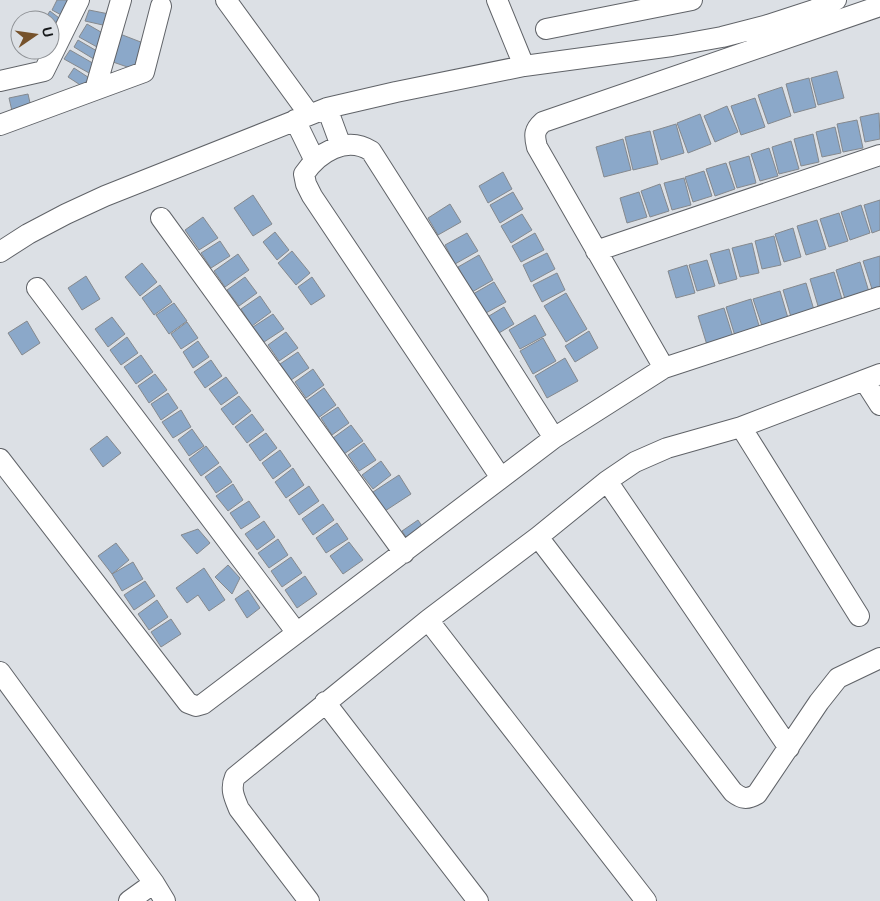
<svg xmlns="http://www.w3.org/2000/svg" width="880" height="901" viewBox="0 0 880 901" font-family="Arial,sans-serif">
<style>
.building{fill:#8ba8c9;stroke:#85898e}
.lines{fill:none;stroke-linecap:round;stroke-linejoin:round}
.street-casing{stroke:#606368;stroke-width:22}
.street{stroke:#fff;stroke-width:20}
</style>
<rect width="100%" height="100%" fill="#dce0e5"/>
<path class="building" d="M57,0h18l1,23 -24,-13z
M89,10l30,6 -3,12 -31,-7z
M50,11l17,13 -7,9 -10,-7v-6h-6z
M87,24l26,15 -7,13 -27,-15z
M120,34l31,12 -9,26 -32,-11z
M78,40l24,14 -5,7 -23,-14z
M70,50l33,19 -5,9 -34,-19z
M74,68l23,15 -6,9 -23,-15z
M837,71l7,27 -26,7 -7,-27z
M809,78l7,29 -22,6 -8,-29z
M782,87l9,29 -23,8 -10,-29z
M28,94l5,22 -18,8 -6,-26z
M755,98l10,29 -24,8 -10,-29z
M727,106l11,26 -23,10 -11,-26z
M879,113l1,26 -15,3 -5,-25z
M700,114l11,30 -23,9 -11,-30z
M857,120l6,28 -20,4 -6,-28z
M676,124l8,29 -23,7 -8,-29z
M835,127l6,26 -19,4 -6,-25z
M650,131l8,33 -25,6 -8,-33z
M813,134l6,28 -18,4 -7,-27z
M623,139l8,31 -27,7 -8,-30z
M791,141l8,28 -20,5 -7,-27z
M769,148l9,28 -18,5 -9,-27z
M749,156l7,27 -19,5 -8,-26z
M726,163l9,26 -20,7 -9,-27z
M704,171l8,25 -19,6 -8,-25z
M503,172l9,17 -24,14 -9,-17z
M684,178l7,27 -19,5 -8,-27z
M660,184l9,27 -19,6 -9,-26z
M513,192l10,17 -23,14 -10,-18z
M639,192l8,25 -20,6 -7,-25z
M253,195l19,29 -19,12 -19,-28z
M880,200v30l-8,3 -8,-28z
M450,204l11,18 -23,13 -10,-17z
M861,205l9,28 -20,7 -9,-28z
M839,213l9,28 -19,6 -9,-28z
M522,214l10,16 -21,13 -10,-17z
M203,217l15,21 -19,12 -14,-20z
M817,220l9,29 -20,6 -9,-29z
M793,228l8,29 -17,5 -9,-28z
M275,232l14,18 -12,10 -14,-18z
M467,233l11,18 -23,13 -10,-19z
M535,233l9,17 -23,12 -9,-16z
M774,236l7,29 -19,4 -7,-28z
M220,241l10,15 -19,12 -10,-15z
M752,243l7,30 -19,4 -8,-29z
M729,249l8,30 -18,5 -9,-30z
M292,251l18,22 -14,12 -18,-22z
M547,253l8,16 -24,13 -8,-17z
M238,254l11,16 -24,17 -11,-16z
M479,255l14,25 -21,12 -14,-25z
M880,256v31l-8,2 -9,-28z
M707,260l8,26 -18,5 -8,-26z
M860,262l9,30 -24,7 -9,-29z
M142,263l15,19 -17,14 -15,-19z
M687,265l8,28 -19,5 -8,-27z
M834,272l8,27 -24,7 -8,-27z
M557,273l8,17 -23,12 -9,-17z
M86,276l14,23 -18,11 -14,-22z
M245,277l12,16 -18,13 -12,-16z
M312,277l13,19 -14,9 -13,-18z
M494,282l12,20 -22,12 -11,-20z
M806,283l8,27 -23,7 -8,-27z
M160,285l12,17 -18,13 -12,-17z
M780,291l8,27 -26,8 -9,-27z
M566,293l21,36 -21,13 -22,-36z
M260,296l11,16 -19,14 -11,-17z
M751,299l9,30 -25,7 -9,-29z
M174,303l13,18 -18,13 -13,-19z
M504,307l10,17 -20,12 -10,-17z
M724,308l9,29 -26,8 -9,-29z
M273,314l11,15 -20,13 -11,-15z
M535,315l11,20 -26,14 -11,-19z
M112,317l13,17 -17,13 -13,-18z
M27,321l13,22 -18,12 -14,-22z
M187,322l11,16 -17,11 -10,-15z
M589,331l9,17 -23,14 -10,-16z
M286,332l12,16 -19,13 -11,-16z
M127,337l11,16 -17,12 -11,-15z
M543,338l13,23 -23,13 -13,-23z
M198,341l11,16 -16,11 -10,-16z
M298,352l11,16 -18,12 -11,-16z
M141,355l12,17 -17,12 -12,-17z
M565,358l13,23 -31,17 -12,-22z
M211,360l11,16 -17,12 -11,-16z
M313,369l11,16 -18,13 -11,-16z
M155,374l12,16 -18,13 -11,-17z
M226,377l12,16 -17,12 -12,-16z
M324,388l12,17 -18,13 -12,-17z
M168,393l10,15 -17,12 -10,-16z
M239,396l12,15 -18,14 -12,-16z
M338,407l11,16 -17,12 -11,-17z
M181,410l10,17 -18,11 -11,-16z
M252,414l12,16 -17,13 -12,-16z
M351,425l12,16 -19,13 -11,-16z
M192,429l12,17 -15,10 -11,-16z
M266,433l11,15 -17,13 -11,-16z
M107,436l14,17 -18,14 -13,-18z
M364,443l12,17 -17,11 -11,-16z
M206,446l13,17 -18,13 -12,-17z
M280,450l11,16 -18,13 -11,-16z
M381,461l10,14 -18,14 -11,-14z
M220,466l12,16 -16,11 -11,-16z
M293,468l11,17 -18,13 -11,-16z
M399,475l12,19 -26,17 -12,-19z
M233,484l10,16 -15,11 -12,-15z
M309,486l10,15 -20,14 -10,-15z
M249,501l11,16 -19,12 -11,-16z
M323,504l11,16 -21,15 -11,-16z
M418,520l8,12 -16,11 -8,-12z
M264,521l11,16 -18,13 -12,-16z
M337,523l11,16 -22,14 -10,-15z
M198,529l12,14 -13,11 -16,-19z
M278,539l10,16 -19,13 -11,-15z
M349,542l14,18 -20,14 -13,-18z
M116,543l13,17 -17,14 -14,-18z
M291,557l11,16 -20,14 -11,-16z
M133,562l10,17 -21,12 -10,-17z
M228,565l12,13 -8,16 -17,-17z
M204,568l21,32 -16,11 -11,-16 -11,8 -11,-15z
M305,576l12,18 -20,14 -12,-18z
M145,581l10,15 -21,14 -10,-15z
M248,590l12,18 -13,10 -12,-19z
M157,600l11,17 -19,13 -11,-16z
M171,619l10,15 -20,13 -10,-15z"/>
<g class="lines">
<defs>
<path id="street" d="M226,0l83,114
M497,0l27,66
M546,29l146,-29
M0,81l44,-10 35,-71
M95,90l49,-18 17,-66
M327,108l14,38
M295,120l20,41
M0,125l95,-35 26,-90
M161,218l243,335
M596,251l284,-96
M0,252l28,-18 38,-20 39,-18 222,-88 69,-16 128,-26 148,-20 50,-9 46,-12 46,-15 22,-10
M37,288l260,345
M664,368l-127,-221c-3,-12 -3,-17 6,-25l337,-116
M864,380l16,25
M741,427l118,189
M0,459l188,244 8,3 7,-2 351,-266 110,-70 216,-71
M501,478l-189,-282 -6,-12 -2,-10c14,-21 42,-39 67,-23l183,287
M607,481l182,267
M538,537l195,255c9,7 14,8 24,2l62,-92 19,-24 42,-20
M428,620l110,-83 69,-56 28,-19 32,-14 74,-21 139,-53
M0,672l154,211 11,18
M325,702l153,199
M129,901l25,-18
M309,901l-70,-92c-5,-12 -9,-20 -4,-32l193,-157 218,281"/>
</defs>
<use href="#street" class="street-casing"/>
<use href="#street" class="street"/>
</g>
<g transform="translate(35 35) rotate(77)"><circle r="24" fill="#dce0e5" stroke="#8d9094"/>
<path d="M0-4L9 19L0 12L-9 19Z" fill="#76522b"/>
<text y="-8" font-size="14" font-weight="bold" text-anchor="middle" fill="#17191b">U</text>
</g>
</svg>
